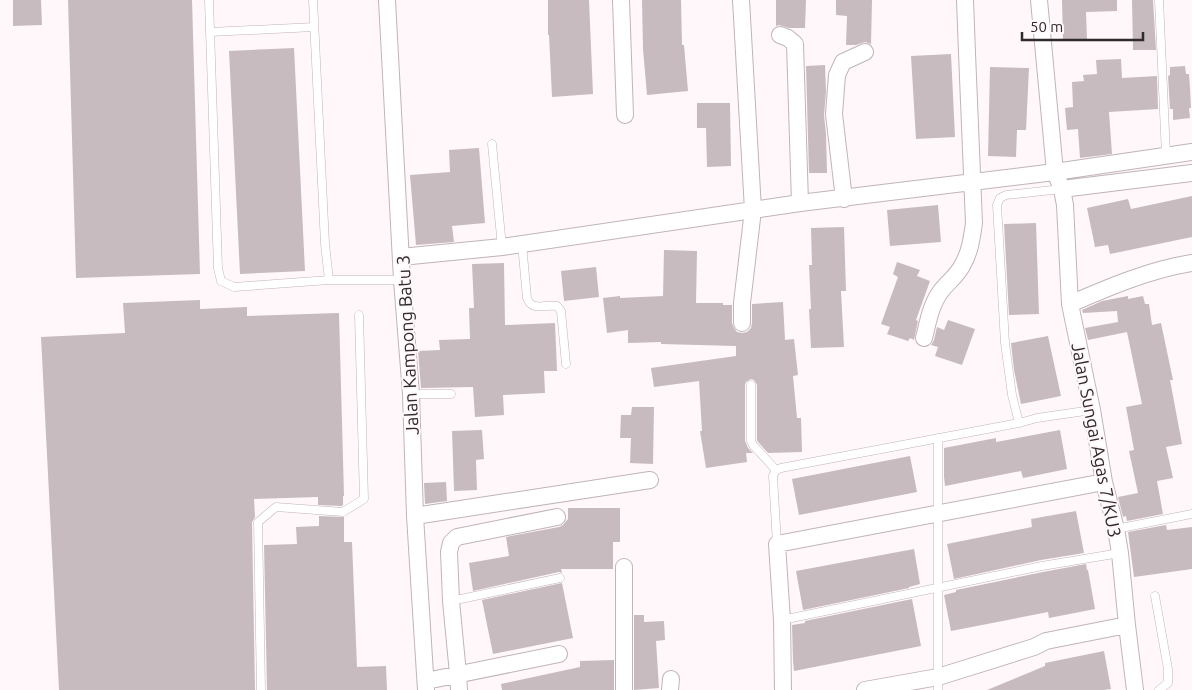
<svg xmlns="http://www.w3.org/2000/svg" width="1192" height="690" viewBox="0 0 1192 690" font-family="Ubuntu,sans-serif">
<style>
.building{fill:#c7bbc0}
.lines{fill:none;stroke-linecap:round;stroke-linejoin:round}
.service-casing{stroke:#c0b4b8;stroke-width:9}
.minor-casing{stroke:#c0b4b8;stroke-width:18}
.service{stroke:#fff;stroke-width:8}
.minor{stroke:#fff;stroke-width:16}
.labels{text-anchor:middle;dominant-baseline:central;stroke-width:4;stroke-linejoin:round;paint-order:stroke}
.street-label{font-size:18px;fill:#2f2b2d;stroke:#fff7fa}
</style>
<rect width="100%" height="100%" fill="#fff7fa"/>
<path class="building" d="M13,0h28l1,25 -29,1z
M68,0h124l8,274 -124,4z
M548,0h41l4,94 -41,3 -3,-62h-1z
M642,0h39l1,45h2l4,46 -41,4 -4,-46z
M776,0h30l-1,28h-16l-10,-3 -3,1z
M836,0h36l-1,44 -6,-2 -9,3h-10l1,-29 -11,-1z
M1062,0h55v11l-31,1 1,28 -24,1z
M1132,0h21l3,50h-23z
M294,48l11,223 -65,3 -11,-223z
M951,54l4,83 -39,2 -5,-83z
M1121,59l1,19 35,-2 1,33 -49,3 3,42 -32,4 -2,-29 -11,1 -2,-22 8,-1 -1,-25 12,-1 -1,-6 14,-1 -1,-14z
M825,65l1,27 -2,23 2,19 1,39h-18l-3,-107z
M1185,66l1,8h3l1,14 1,20h-2l1,10 -17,2v-11h-3l-2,-33 2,-1v-8z
M990,67l39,1 -3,62h-9l-1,27 -28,-1z
M697,103h33l1,63 -24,1 -1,-39h-9z
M479,148l6,75 -33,3 2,16 -38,3 -6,-70 40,-3 -1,-22z
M1192,196v41l-82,17 -2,-9 -13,2 -8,-39 41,-9 3,10z
M938,205l3,37 -51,4 -3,-36z
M1036,223l3,91 -30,1 -5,-91z
M844,227l2,64h-5l3,56 -33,1 -2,-39h2l-2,-44h3l-1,-37z
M664,250l33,1 -1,52h27v2h9v18l2,5 3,4 5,1 5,-1 4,-4 1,-5v-19l31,-2 2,38 9,-1 4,36 -5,1 4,42h4l1,34 -34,1 -10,-11 -1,-2v-55l-3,-5 -3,-1 -5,3 -1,3v56l3,7 5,5h-7l1,9 -41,6 -6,-37h2l-3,-50 -45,6 -3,-19 85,-12v-10l-75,-2v-2l-33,1v-13l-21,3 -4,-35 17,-2v2l43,-2z
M897,262l23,8 -3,6 13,5 -14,39 2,1 -4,19 -4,-2 -2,3 -21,-7 3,-7 -9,-3 17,-47 -5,-3z
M504,263l1,62 50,-2 2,48h-13l1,22 -42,2 1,20 -29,2 -2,-30 -52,1 -3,-37 22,-1 -1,-10 31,-1 -1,-31h5l-2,-44z
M596,267l3,30 -35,4 -3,-30z
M1128,296v3l15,-3 2,8h4l3,21 9,-2 12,57h-3l12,64 -16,3 7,31 -16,3 6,33 -36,7 -1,-5 -3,1 -5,-20 20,-4 -9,-42 5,-1 -8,-43 16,-3 -15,-72 -39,8 -3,-12 33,-6 -1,-11 -34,2 -1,-3 20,-9z
M200,300v9l47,-2v9l92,-3 5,183h-1v9l-1,1 -24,-1v-8l-64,2 1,18 -3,5 3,168h-196l-18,-353 84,-4 -2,-30z
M948,320l27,9 -13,36 -27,-9 3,-9 -7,-2 3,-5 3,-13 7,3z
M1048,336l13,60 -40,8 -7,-34 -3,-27z
M632,407h22l-1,57 -23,-1 1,-25h-11l1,-23h10z
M482,430l2,29 -8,1 1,30 -23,1 -2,-60z
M1060,430l7,39 -44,9 -2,-7 -76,15 -1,-9v-29l52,-10v4z
M910,456l7,36 -118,23 -7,-36z
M446,482l1,19 -22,3 -1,-21z
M568,508h52v34h-7v27h-52l1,4 -3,-1 -86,19 -4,-28 40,-7 -3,-19 53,-10 4,-2 4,-5 1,-1z
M1076,511l8,42 -43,7 -87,19 -7,-35 85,-17 -1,-8z
M319,516l25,1v25h8l5,125 29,-1 1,24h-120l-3,-145 33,-1 -1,-17 23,-1z
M1166,525l1,5 25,-3v42l-58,8 -6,-45z
M914,549l6,35 -11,3v1l-106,22 -7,-39z
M1086,564l1,6h1l7,39 -46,9 -1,-6 -97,19 -7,-36 12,-3v-2l87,-18z
M562,583l11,55 -80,16 -11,-54z
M912,599l9,47 -127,25 -1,-10 -1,-36 13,-2v-2z
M634,615h10v7l20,-1 1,19 -9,1 3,47 -25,2z
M1104,651l7,38 -7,1h-117l58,-24v-3z
M614,660v30h-112l-1,-6 79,-17v-6z"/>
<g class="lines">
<defs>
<path id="service" d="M209,0l9,268 3,13 13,6 95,-7h73
M313,0l12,244 4,36
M1159,0l7,155
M210,32l104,-5
M492,144l10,103
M522,244l5,54c5,14 18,6 30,8l4,5 5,53
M751,385v56l2,4 23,25
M411,394h40
M1019,423l-7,-28 -7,-52 -8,-138 3,-7 6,-3 56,-6
M938,438v252
M1116,529l76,-15
M777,544l-4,-68 3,-6 5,-2 238,-45 18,-5 55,-8
M1155,596l13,73v14l-9,7
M451,601l109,-23
M782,620l260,-54 78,-13
M261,690l-3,-168 18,-15 67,5 21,-13 -5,-184"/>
<path id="minor" d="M387,0l15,280 9,114 4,122 11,174
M621,0l4,115
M741,0l12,210 -11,93v20
M1039,0l16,172 137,-20
M780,35l8,3 7,6 5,159
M1062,189l130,-16
M844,199l-10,-85 3,-39 6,-13 22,-10
M401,257l101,-10 298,-44 255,-31 7,17 3,16 5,99 22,106 12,72 12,47 4,24 7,72 8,65
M1070,304c39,-17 79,-34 122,-41
M924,338c4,-16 7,-34 17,-47 7,-9 17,-16 22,-27 7,-12 9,-27 11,-41l-7,-170 -2,-53
M415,516l235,-36
M426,681l133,-27
M459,690l-1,-16 -7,-73 -2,-49 2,-9 6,-6 100,-20
M624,690v-123
M670,690l1,-11
M783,690l-1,-70 -5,-76 327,-62
M865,690l73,-13 96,-30 12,-6 81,-16"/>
</defs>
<use href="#service" class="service-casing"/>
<use href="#minor" class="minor-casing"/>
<use href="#service" class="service"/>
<use href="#minor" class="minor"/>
</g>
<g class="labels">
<g class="street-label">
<text transform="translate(407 345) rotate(-93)">Jalan Kampong Batu 3</text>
<text transform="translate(1097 440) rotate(79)">Jalan Sungai Agas 7/KU3</text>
</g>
</g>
<path d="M1022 32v8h121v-8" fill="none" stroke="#2f2b2d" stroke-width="2.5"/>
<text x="1030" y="32" font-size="15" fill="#2f2b2d" stroke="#fff7fa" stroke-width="4" paint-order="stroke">50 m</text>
</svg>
